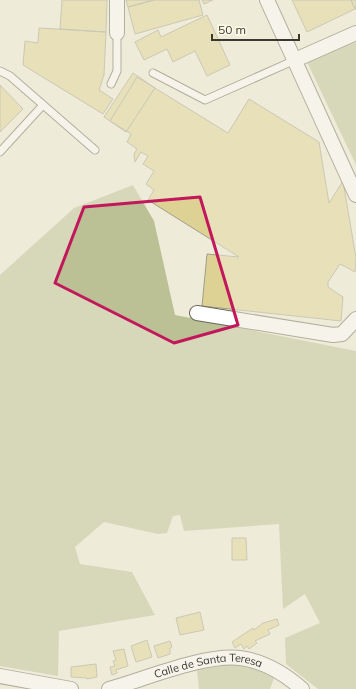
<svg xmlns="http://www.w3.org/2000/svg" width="356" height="689" viewBox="0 0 356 689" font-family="Mulish,sans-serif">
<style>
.green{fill:#bbc095}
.building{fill:#ddd293;stroke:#a09d8c}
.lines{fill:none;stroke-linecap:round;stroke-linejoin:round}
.lane-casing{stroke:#696656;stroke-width:9}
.street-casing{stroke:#696656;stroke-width:16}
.lane{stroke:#fff;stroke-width:7}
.street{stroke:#fff;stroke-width:14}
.marked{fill:none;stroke:#c2185b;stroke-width:3;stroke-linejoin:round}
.labels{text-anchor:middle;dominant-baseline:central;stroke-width:3;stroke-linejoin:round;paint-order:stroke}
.street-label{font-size:11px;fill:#3a3831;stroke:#fcf9e6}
</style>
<rect width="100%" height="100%" fill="#eeebd9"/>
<path class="green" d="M356,42v123l-49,-103z
M133,185l21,36 21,94 181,36v338h-38l-32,-25 -1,-26 35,-15 -15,-29 -22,15 -4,-85 -95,7 -4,-16 -7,1 -6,17 -9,1 -54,-12 -29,25 5,17 52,8 23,43 -96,16 -1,45 -58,-10v-391l74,-67z
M227,664l31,5 16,9 -4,11h-71l-2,-19z"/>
<path class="building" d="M62,0h45l-1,32 -46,-3z
M126,0h28l-26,7z
M154,0h45l4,15 -68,19 -7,-27z
M202,0h11l-9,4z
M292,0h59l4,9 -48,23z
M351,0h5v9h-1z
M207,15l23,50 -23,11 -12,-25 -22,11 -6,-13 -23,11 -9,-18 23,-12 3,7z
M39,28l67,4 -2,43 -5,15 14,9 -10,15 -80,-49 2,-24 13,2z
M133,73l22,15 -29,44 -22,-15z
M137,77l91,56 21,-34 70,43 10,61 14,-22 13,77 -1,14 -15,-8 -12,18v5l15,10 -2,24 -139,-15 5,-52 32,3 -91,-57 6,-10 -8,-6 8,-13 -11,-7 5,-8 -7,-4 -6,10 -1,-8 3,-5 -10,-7 4,-8 -21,-13z
M0,85l23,24 -23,23z
M232,538h14l1,22h-15z
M200,612l4,18 -24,5 -4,-17z
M277,619l2,6 -11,5 2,4 -15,7 2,2 -8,6 -2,-3 -3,3 -3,-5 -6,4 -3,-6 21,-14 1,2 9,-7z
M147,640l5,17 -16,5 -5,-16z
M170,641l2,6 -2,1v6l-12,4 -4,-12z
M124,649l4,17 -12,4 1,3 -5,2 -2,-8 5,-1 -2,-5 3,-1 -3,-9z
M96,664l1,13 -10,2v-1l-16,-1v-10z"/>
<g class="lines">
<defs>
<path id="lane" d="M0,71l10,5 85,74
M153,73l52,27 90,-40
M111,84l6,-13v-38
M0,152l43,-47"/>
<g id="street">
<path d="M267,0l89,195"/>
<path d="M117,33v-33"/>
<path d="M295,60l61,-27"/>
<path d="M197,313l136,22 9,-1 14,-15"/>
<path d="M0,676l71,13"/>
<path id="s1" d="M109,689c36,-10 95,-35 131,-31 23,3 45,16 62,31"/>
</g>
</defs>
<use href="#lane" class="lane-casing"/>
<use href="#street" class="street-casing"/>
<use href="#lane" class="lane"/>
<use href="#street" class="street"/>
</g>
<path d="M0 0H356V689H0ZM200,197l38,128 -64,18 -119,-60 29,-76z" fill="#eeebd9" fill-opacity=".55" fill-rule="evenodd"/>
<path class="marked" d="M200,197l38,128 -64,18 -119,-60 29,-76z"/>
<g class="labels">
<g class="street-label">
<text stroke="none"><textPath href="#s1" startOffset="103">Calle de Santa Teresa</textPath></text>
</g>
</g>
<path d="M212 34v6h87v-6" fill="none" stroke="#3a3831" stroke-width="2"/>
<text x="218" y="34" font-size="12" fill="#3a3831" stroke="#fcf9e6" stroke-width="3" paint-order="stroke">50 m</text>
</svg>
